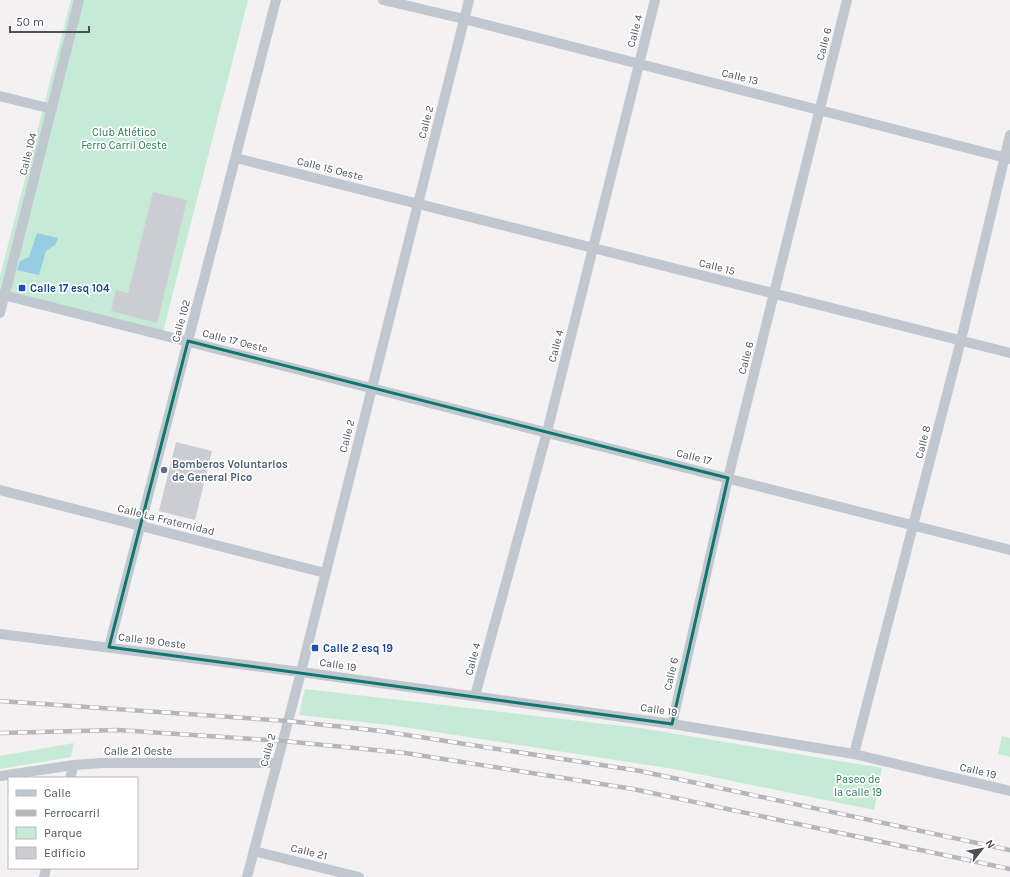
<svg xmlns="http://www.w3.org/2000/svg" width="1010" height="877" viewBox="0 0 1010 877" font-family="Karla,sans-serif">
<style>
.green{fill:#c5ebd7}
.water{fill:#97cce3}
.building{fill:#cbcdd3}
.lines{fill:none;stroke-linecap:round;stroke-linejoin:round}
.minor{stroke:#c1c7ce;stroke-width:10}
.rail-casing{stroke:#b4b6ba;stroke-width:4.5}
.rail{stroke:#fff;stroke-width:3;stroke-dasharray:9;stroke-linecap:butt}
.marked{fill:none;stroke:#0f766e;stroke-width:3;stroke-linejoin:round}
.transit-dot{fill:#1a4fb4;stroke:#fff;stroke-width:1.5}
.service-dot{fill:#5c6f8a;stroke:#fff;stroke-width:1.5}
.labels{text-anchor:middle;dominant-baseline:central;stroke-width:3.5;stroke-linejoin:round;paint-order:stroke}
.street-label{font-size:11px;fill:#4b525c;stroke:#fff}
.park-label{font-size:11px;fill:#275;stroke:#fff}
.transit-label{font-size:11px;font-weight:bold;fill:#164399;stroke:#fff;text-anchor:start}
.service-label{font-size:11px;font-weight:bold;fill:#4e5e75;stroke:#fff;text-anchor:start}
</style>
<rect width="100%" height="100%" fill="#f3f1f1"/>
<path class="green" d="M71,0h177l-85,332 -163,-43v-13z
M305,689l335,39 242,40 -8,42 -200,-41 -284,-44 -91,-10z
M1002,736l8,2v19l-12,-3z
M74,743l-3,14 -71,12v-13z"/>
<path class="water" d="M37,233l21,5 -3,7 -9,6 -7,24 -22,-5 3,-9 9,-4z"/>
<path class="building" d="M153,192l34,8 -30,123 -46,-12 5,-21 12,3z
M176,442l36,9 -17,69 -36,-9z"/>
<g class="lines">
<path class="minor" d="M383,0l81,19 546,140
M0,96l52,13
M236,158l774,195
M0,294l1010,256
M0,313l79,-313
M0,490l325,83
M0,634l301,38 371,52 182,30 156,37
M109,647l167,-647
M475,696l72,-264 108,-432
M672,724l56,-246 119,-478
M854,754l107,-414 49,-205
M0,776l74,-11 28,-2h174
M70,778l4,-13
M254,851l105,26
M44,877l2,-9
M247,877l54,-205 168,-672"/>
<defs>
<path id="rail" d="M0,701l288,20 93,10 259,40 370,79
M0,733l118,-3 165,11 122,12 228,36 377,80"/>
</defs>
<use href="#rail" class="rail-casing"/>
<use href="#rail" class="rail"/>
</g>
<path class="marked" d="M188,341l540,137 -56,246 -563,-77z"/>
<g class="transit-dot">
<rect x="18" y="284" width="8" height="8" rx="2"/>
<rect x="311" y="644" width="8" height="8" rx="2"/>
</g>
<circle class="service-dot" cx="164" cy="470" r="4"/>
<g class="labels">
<g class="street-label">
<text transform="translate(635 31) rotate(-75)">Calle 4</text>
<text transform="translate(824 44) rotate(-76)">Calle 6</text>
<text transform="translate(740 77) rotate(14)">Calle 13</text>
<text transform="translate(426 122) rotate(-76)">Calle 2</text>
<text transform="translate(28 154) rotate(-76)">Calle 104</text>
<text transform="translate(330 169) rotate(14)">Calle 15 Oeste</text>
<text transform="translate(717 267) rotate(14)">Calle 15</text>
<text transform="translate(181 321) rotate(-75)">Calle 102</text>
<text transform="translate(235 341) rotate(14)">Calle 17 Oeste</text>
<text transform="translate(556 346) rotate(-76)">Calle 4</text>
<text transform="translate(746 358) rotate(-76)">Calle 6</text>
<text transform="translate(347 436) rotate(-76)">Calle 2</text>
<text transform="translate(923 442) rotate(-76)">Calle 8</text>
<text transform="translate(694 457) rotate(14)">Calle 17</text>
<text transform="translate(166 520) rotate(14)">Calle La Fraternidad</text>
<text transform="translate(152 641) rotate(7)">Calle 19 Oeste</text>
<text transform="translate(473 659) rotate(-75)">Calle 4</text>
<text transform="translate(338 665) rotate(8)">Calle 19</text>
<text transform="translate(671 674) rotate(-77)">Calle 6</text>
<text transform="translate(659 710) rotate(8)">Calle 19</text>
<text transform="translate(268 750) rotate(-75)">Calle 2</text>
<text x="138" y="751">Calle 21 Oeste</text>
<text transform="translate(978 771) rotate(13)">Calle 19</text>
<text transform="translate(309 852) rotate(14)">Calle 21</text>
</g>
<g class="park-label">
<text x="124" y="132">Club Atlético<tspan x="124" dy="13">Ferro Carril Oeste</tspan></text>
<text x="858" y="779">Paseo de<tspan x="858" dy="13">la calle 19</tspan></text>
</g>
<g class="transit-label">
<text x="30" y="288">Calle 17 esq 104</text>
<text x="323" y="648">Calle 2 esq 19</text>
</g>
<g class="service-label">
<text x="172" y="464">Bomberos Voluntarios<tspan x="172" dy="13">de General Pico</tspan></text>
</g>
</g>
<rect x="8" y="777" width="130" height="92" fill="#ffffff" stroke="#b7babe"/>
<rect x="16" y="790" width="20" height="6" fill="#c1c7ce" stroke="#b7babe"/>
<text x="44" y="797" font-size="12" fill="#4b525c">Calle</text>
<rect x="16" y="810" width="20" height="6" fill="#b4b6ba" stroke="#b7babe"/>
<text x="44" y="817" font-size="12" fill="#4b525c">Ferrocarril</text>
<rect x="16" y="827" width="20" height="12" fill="#c5ebd7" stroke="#b7babe"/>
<text x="44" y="837" font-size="12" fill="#4b525c">Parque</text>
<rect x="16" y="847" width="20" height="12" fill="#cbcdd3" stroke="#b7babe"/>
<text x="44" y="857" font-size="12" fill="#4b525c">Edificio</text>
<g transform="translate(982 849) rotate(59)" stroke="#ffffff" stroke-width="3" paint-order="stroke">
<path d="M0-3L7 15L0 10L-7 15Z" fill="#4b525c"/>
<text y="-6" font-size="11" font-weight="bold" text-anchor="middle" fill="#4b525c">N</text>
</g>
<path d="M10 26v6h79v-6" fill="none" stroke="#4b525c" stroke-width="2"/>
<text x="16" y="26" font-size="12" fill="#4b525c" stroke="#ffffff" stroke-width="3" paint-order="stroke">50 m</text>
</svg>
